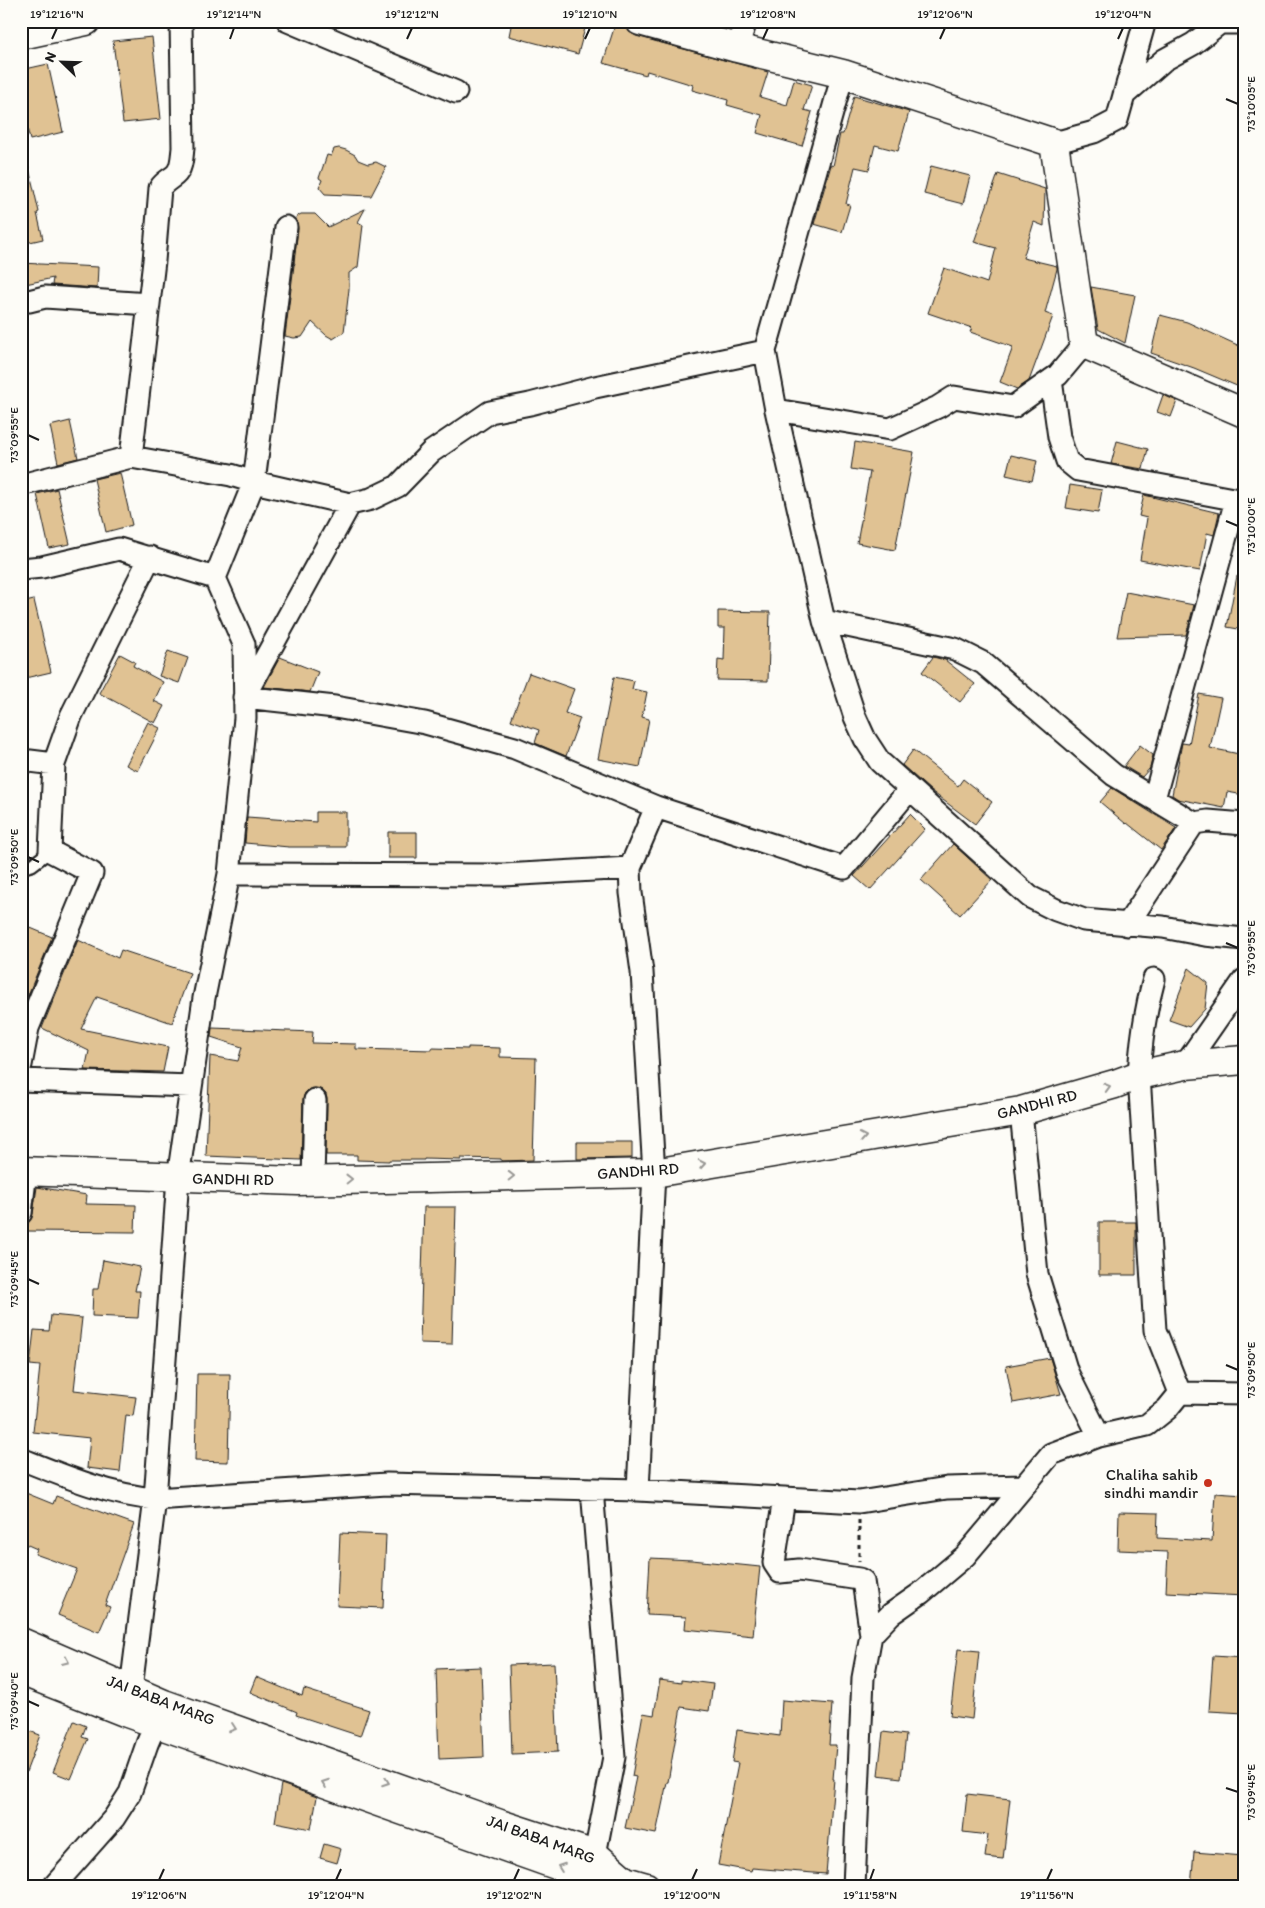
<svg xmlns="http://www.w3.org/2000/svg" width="1265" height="1908" viewBox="0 0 1265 1908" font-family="Itim,sans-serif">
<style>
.building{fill:#e0c293;stroke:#1c1c1c}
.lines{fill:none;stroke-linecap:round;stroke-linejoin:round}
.lane-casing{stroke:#1c1c1c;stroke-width:15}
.street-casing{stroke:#1c1c1c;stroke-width:25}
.secondary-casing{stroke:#1c1c1c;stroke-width:31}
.path{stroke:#1c1c1c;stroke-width:3;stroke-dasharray:4 4;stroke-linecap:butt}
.lane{stroke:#fdfcf7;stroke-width:11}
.street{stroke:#fdfcf7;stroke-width:21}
.secondary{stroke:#fdfcf7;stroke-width:28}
.oneway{stroke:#989794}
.ticks{fill:none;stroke:#1c1c1c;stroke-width:2}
.poi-dot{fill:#c8321e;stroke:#fdfcf7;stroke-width:2}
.labels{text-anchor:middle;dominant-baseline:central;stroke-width:4;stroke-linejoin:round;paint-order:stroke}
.street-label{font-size:16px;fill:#1c1c1c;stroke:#fdfcf7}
.poi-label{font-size:16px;fill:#1c1c1c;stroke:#fdfcf7;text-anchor:end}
.neatline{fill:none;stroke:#1c1c1c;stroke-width:2}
.ticks-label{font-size:12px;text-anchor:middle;fill:#1c1c1c}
</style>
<rect width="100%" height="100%" fill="#fdfcf7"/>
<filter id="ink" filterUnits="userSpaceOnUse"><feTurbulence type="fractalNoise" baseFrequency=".02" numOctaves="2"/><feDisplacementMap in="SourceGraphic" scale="10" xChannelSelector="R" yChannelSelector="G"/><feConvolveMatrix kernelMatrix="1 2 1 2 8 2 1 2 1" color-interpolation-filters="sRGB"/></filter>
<g filter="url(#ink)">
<path class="building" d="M512,21h75l-9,33 -69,-18z
M615,25l12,3 2,4 7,4 132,36 -8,25 27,8 7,-25 18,5 -8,25 8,2 -10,34 -45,-13 5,-18 -35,-10 1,-5 -36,-10 1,-5 -46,-14 -1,4 -43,-12z
M152,37l9,82 -38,4 -10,-82z
M48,64l15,68 -33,8 -9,-38v-32z
M854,96l55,16 -11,39 -23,-6 -6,25 -14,-3 -9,37 4,1 -8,27 -28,-8 17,-59 2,1 7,-32h3z
M339,148l7,2 9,5 3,5 10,4 8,-2 10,5 -15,29 -46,-2 -6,-7 3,-7 -3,-2 8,-23 4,1 3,-7z
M21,160h6l12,52 -2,1 6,26 -22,5z
M931,166l39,10 -7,28 -39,-10z
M998,174l47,15 -1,37 -10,-4 -11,36 34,8v3l-12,44 8,3 -24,65 -12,8 -17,-7 13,-35 -43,-15 2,-4 -44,-15 16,-45 43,15 9,-35 -22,-6z
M365,209l-7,13 5,3 -5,42 -9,6v16l-5,43 -11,7 -7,-4 -14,-13 -10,15 -8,1 -9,-2 9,-71 1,-1 -1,-2 4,-33 -2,-12 5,-3h14l13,13z
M21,263l77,4 -1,21 -45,-3 1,-7 -32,7z
M1091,287l44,8 -10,48 -27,-14z
M1160,315l27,7 57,26v41l-50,-21 -43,-15z
M1163,395l14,6 -6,16 -14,-5z
M70,421l8,37 -20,5 -8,-37z
M1117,441l31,8 -5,20 -32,-5z
M855,442l59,10 -19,98 -38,-7 13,-71 -19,-3z
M1011,455l26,6 -5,20 -26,-6z
M120,473l12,52 -26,7 -12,-53z
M1070,485l32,5 -4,23 -32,-5z
M57,489l13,55 -21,4 -12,-54z
M1144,495l75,18 -5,22 -7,-2 -7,38 -60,-11 7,-42 -8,-2z
M1237,576h7v54l-17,-3z
M1126,592l68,13 -8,30 -69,2z
M34,600l17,72 -30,7v-76z
M718,611l52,1 -2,69 -51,-1 1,-21 6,1 1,-32h-7z
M168,651l20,7 -9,25 -20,-7z
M120,654l15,8 -2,4 30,16 -9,19 10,5 -9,17 -56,-30z
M280,657l38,15 -8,20 -46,-5z
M933,657l12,3 30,24 -15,18 -38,-30z
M529,673l45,16 -9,24 15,5 -14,38 -31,-13 4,-13 -28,-10z
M614,677l20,4 -2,8 15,3 -5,25 7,2 -9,48 -42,-8z
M1199,694l22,4 -11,50 34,7v40l-17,-3 -3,16 -46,-9 -6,-4 10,-52 7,1z
M148,722l12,6 -22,43 -12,-6z
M1140,745l13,10 -3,13 -8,9 -18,-11z
M913,750l45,36 5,-7 29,23 -17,22 -44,-33 -29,-26z
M1112,788l64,40 -15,22 -34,-27 -1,1 -26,-22z
M316,812h30v35h-57l-44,-4 2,-26 69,5z
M910,814l15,15 -55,61 -16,-14z
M388,832h29v26h-29z
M953,844l39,36 -32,35 -39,-35z
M21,924l31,13 -31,75z
M78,940l40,18 3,-8 69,23 -18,50 -75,-26 -16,32 87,18 -5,25 -78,-2 4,-19 -47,-23z
M1189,968l19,15 -3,26 -16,18 -20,-7z
M212,1028l101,4 -1,11 44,1v5l39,1v-1l37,1v-2l36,1v-2l32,1v9l36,1 -3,102 -32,1v-2l-40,-1v2l-37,-1v1h-35v1l-32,-1v-5h-31l1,-55 -1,-6 -4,-4 -7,-2 -6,1 -4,4 -2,6 -2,61 -95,-4 4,-100 28,5 4,-14 -31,-10z
M577,1142h55v16l-55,1z
M37,1187l50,8 -1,9 50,1 -1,27 -108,-1 1,-8 5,-9z
M424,1207h32l-4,137 -32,-1z
M1099,1222h37v53h-37z
M103,1260l37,7 -5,24h5l-2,27 -46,-2 1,-27h5z
M51,1315l31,3 -8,72 62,7 -3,19 -7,-1 -6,57 -33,-4 3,-30 -57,-6 7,-66 -10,-1 4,-35 15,1z
M1050,1358l11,36 -48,9 -7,-37z
M197,1374h33l-2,88 -33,-1z
M21,1491l32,13 3,-8 78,28 -29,81 5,2 -11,25 -41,-17 19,-46 -42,-15 2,-5 -16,-7z
M1215,1493l29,2v101l-78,-4 2,-40 -50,-2 1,-38 39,1 -1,25 55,3z
M340,1533l46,2 -3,73 -46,-2z
M650,1558l42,2 68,7 -7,69 -68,-7 1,-12 -39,-2z
M958,1649l21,2 -7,68 -22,-3z
M1213,1656l31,2v55l-35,-2z
M554,1663l4,89 -46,2 -3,-89z
M481,1667l3,90 -45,2 -3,-90z
M256,1677l46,19 2,-7 65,21 -9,26 -64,-21 1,-3 -47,-20z
M660,1680l21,3v-3l32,4 -4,27 -28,-4 -13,75h-1l-11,52 -31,-6 11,-51 -4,-1 11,-63 11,2z
M782,1700l50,4 -3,41h7l-3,34h1l-8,95 -74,-6 -1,3 -33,-6 20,-102 -6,-1 5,-32 43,6z
M74,1721l12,5 -4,11 6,2 -17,40 -18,-7z
M21,1728l19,7 -17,45h-2z
M883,1732l23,3 -5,43 -23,-3z
M281,1784l36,13 -6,32 -36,-7z
M967,1794l43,5 -7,60 -18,-2 3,-22 -25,-3z
M324,1844l17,5 -4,14 -17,-5z
M1194,1852l50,4v31h-53z"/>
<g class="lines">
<defs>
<path id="lane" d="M21,868l11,-3 18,-14"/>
<path id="street" d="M288,21l168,71
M1214,21l6,2h24
M737,48l9,-27
M843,74l-78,277 11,59 48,211 31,96 10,22 15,23 150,135 26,13 28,10 79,7 42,8 39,4
M1124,95l40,-35 29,-16 27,-21
M1054,143l40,-11 23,-12 28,-99
M21,300l8,1 16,-4 104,7
M1051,380l8,57 8,24 11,9 166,31
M776,410l114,19 48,-22 16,-10 59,10 45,-32 26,-31
M131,457l23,-196 6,-73c5,-7 9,-8 15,-13 7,-6 7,-19 8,-27l-2,-127
M21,485l110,-28 100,18 23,7 96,22 21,-5 27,-13 33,-34 59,-40 40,-8 65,-17 170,-36
M350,504l-106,193 91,10 90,16 90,25 141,59 188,61 66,-79
M21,569l21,-2 77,-18 96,29 29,66 1,74 -16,156 -25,124 -26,180 -23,321 -26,205
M215,578l39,-96 32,-255
M824,621l131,28 28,14 131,112 80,48
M21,762l9,-1 24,3
M1154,799l82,-299
M229,874l274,1 127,-7
M1127,925l67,-102 14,-2 36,3
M1154,979c-9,32 -13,62 -15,96l16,255 25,63
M21,1065l7,-37 64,-155 -42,-22 4,-87 17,-48 79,-159
M1185,1065l59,-85
M21,1080l170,6
M1021,1111l16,163 30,98 32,64
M313,1180l2,-80
M21,1213l5,-42
M1180,1393l64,1
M21,1459c43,17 88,36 134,40l232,-15 251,6 221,12 88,-14 76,-2
M592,1489l22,268 -22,113
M638,1490l16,-317 -12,-201 -11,-79 -1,-25 26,-61
M784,1498l-10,65 6,9 19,-2 60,9 4,2 8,54
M53,1887l61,-69 16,-25 17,-49 14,-33
M854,1887l9,-209 8,-43 20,-21 30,-21 44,-37 86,-102 48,-18 48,-11 20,-16 13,-16"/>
<path id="secondary" d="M640,21l97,27 106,26 211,69 30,201 160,69
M21,35l65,-14
M21,1171l277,10 356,-8 367,-62 94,-27 24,-9 46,-10 59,-5
M21,1642l143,62 336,120 95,31 30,26
M21,1671l106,42 463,164 35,4 21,6"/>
</defs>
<use href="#lane" class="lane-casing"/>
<use href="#street" class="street-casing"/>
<use href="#secondary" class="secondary-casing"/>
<path class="path" d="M859,1520v41"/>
<use href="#lane" class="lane"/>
<use href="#street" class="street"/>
<use href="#secondary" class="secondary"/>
</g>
<defs><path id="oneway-chevron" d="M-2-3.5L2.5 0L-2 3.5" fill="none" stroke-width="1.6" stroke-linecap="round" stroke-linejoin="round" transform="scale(1.25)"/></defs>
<g class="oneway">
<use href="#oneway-chevron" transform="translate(1107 1087) rotate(-16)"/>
<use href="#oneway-chevron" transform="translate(863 1137) rotate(-10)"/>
<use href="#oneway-chevron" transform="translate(702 1164) rotate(-10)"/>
<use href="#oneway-chevron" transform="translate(511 1176) rotate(-1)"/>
<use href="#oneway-chevron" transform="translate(349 1179) rotate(-1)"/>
<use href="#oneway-chevron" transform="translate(66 1661) rotate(24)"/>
<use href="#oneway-chevron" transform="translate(233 1728) rotate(19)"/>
<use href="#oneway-chevron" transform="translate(386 1782) rotate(20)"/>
<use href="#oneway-chevron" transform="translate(325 1783) rotate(-160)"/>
<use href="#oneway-chevron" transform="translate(561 1867) rotate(-160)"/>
</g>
</g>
<path class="ticks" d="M52,39l5,-11M230,39l4,-11M407,39l5,-11M585,39l5,-11M763,39l5,-11M940,39l5,-11M1118,39l5,-11M1226,99l12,5M28,435l11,5M1226,521l12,5M28,857l11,5M1226,943l12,5M28,1279l11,5M1226,1365l12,5M28,1701l11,5M1226,1788l12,4M159,1880l5,-11M336,1880l5,-11M514,1880l5,-11M692,1880l5,-11M870,1880l4,-11M1047,1880l5,-11"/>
<circle class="poi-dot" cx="1208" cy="1483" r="5"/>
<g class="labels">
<g class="street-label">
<text transform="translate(1037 1104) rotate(-14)">GANDHI RD</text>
<text transform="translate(638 1171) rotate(-4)">GANDHI RD</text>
<text transform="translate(233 1179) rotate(1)">GANDHI RD</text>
<text transform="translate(161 1700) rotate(21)">JAI BABA MARG</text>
<text transform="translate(541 1839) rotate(20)">JAI BABA MARG</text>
</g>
<g class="poi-label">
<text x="1198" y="1474">Chaliha sahib<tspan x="1198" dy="18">sindhi mandir</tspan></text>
</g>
</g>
<rect width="1265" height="1908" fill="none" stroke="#fdfcf7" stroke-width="55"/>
<g transform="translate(62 62) rotate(293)" stroke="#fdfcf7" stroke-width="4" paint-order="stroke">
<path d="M0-4L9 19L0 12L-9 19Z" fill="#1c1c1c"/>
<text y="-8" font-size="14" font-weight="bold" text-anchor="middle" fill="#1c1c1c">N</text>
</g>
<rect x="28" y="28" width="1210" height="1852" class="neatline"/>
<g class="ticks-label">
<text x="57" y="18">19°12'16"N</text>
<text x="234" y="18">19°12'14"N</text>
<text x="412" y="18">19°12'12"N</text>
<text x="590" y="18">19°12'10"N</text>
<text x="768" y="18">19°12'08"N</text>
<text x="945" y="18">19°12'06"N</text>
<text x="1123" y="18">19°12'04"N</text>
<text transform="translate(1251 104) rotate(-90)" y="4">73°10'05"E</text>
<text transform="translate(14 435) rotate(-90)" y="4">73°09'55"E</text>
<text transform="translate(1251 526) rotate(-90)" y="4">73°10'00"E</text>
<text transform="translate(14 857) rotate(-90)" y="4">73°09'50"E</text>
<text transform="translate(1251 948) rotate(-90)" y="4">73°09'55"E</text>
<text transform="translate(14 1279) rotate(-90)" y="4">73°09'45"E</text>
<text transform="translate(1251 1370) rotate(-90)" y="4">73°09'50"E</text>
<text transform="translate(14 1701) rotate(-90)" y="4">73°09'40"E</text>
<text transform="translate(1251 1792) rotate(-90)" y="4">73°09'45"E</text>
<text x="159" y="1899">19°12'06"N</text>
<text x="336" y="1899">19°12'04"N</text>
<text x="514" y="1899">19°12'02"N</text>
<text x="692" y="1899">19°12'00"N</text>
<text x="870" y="1899">19°11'58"N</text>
<text x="1047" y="1899">19°11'56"N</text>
</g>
</svg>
